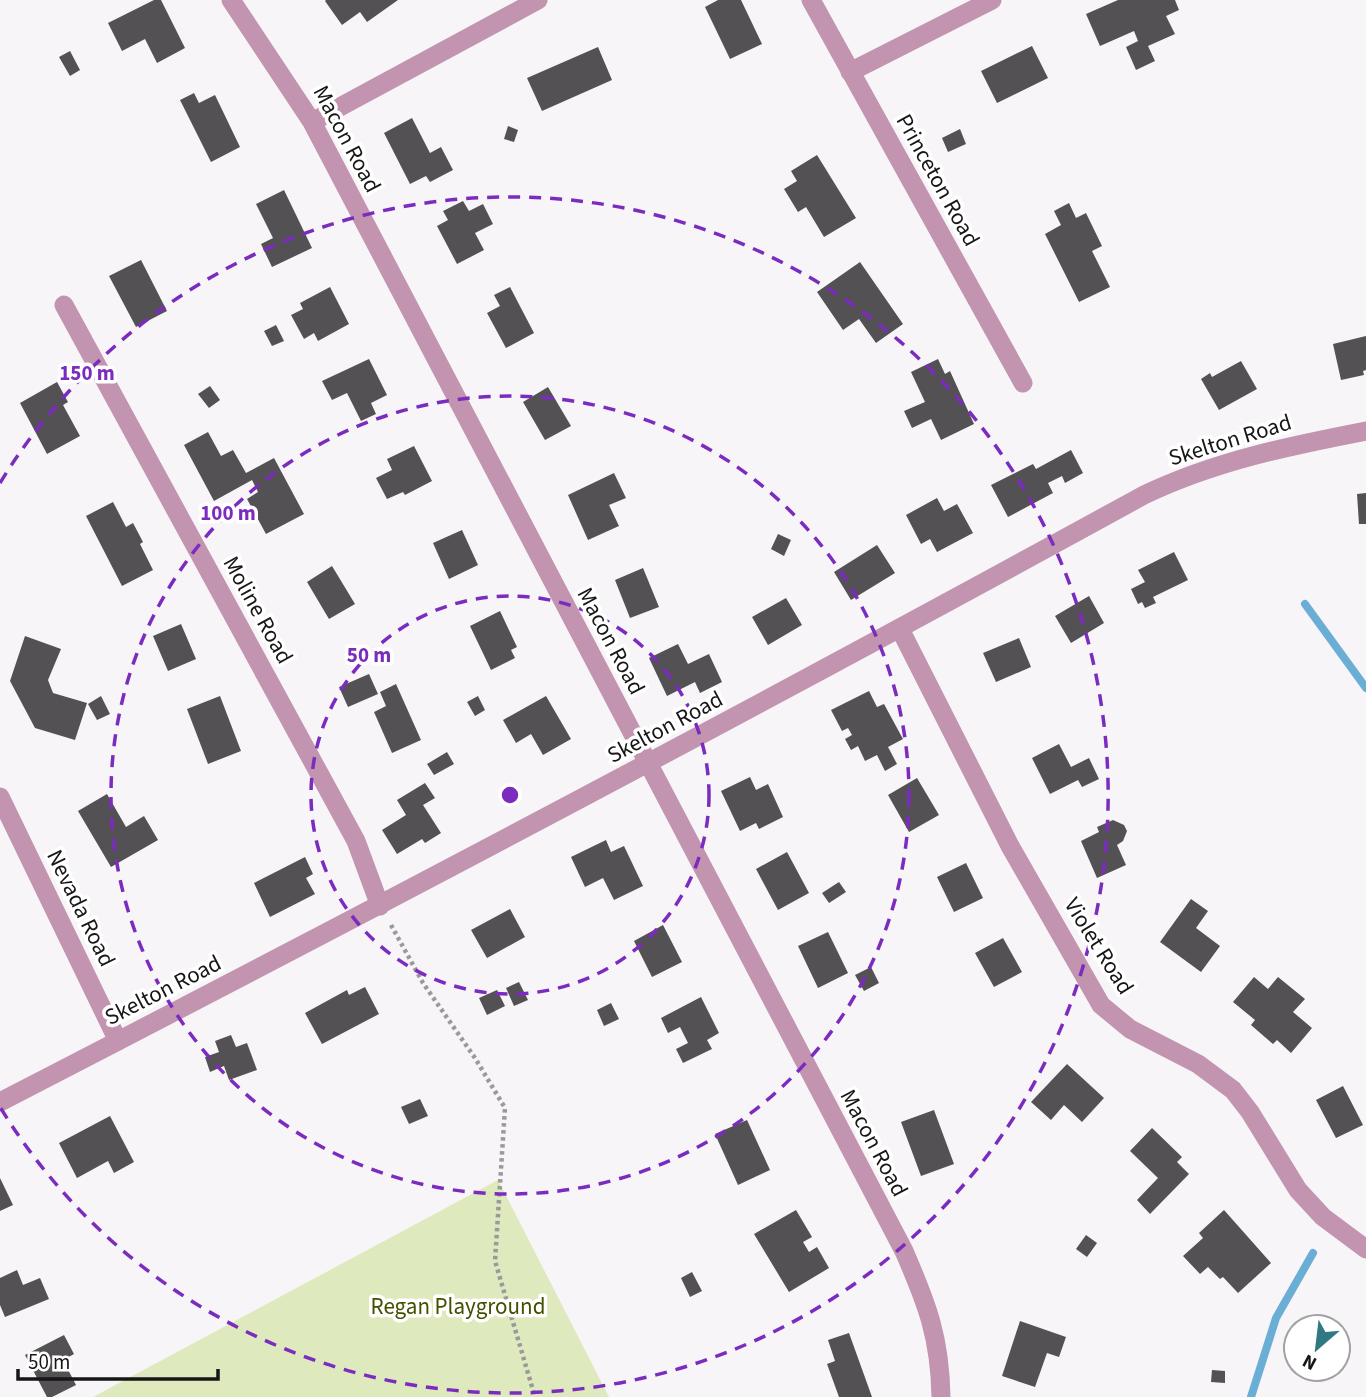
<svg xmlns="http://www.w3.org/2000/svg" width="1366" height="1397" viewBox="0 0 1366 1397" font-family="'Source Sans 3',sans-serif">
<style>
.green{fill:#dfe9be}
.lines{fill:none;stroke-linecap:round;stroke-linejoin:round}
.stream{stroke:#6baed5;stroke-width:8}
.building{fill:#535153}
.path{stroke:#9a999b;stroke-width:4.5;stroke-dasharray:3.5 3.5;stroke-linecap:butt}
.minor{stroke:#c294af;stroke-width:19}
.tertiary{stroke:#c294af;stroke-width:19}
.ring{fill:none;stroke:#7b2cbf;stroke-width:3.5;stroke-dasharray:12 9}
.labels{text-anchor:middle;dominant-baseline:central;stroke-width:7;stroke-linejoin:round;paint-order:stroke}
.street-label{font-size:23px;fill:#161617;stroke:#fff}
.park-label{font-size:23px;fill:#444f00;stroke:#fff}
.centre{fill:#7b2cbf;stroke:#fff;stroke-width:3.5}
.ring-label{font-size:21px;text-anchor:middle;font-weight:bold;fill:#7b2cbf;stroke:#fff;stroke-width:7;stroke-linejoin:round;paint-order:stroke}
</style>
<rect width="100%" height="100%" fill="#f7f5f8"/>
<path class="green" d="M498,1180l111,217h-516z"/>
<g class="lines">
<path class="stream" d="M1305,604l61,84
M1251,1397l25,-79 37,-65"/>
</g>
<path class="building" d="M154,0h7l24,48 -28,15 -12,-24 -23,12 -14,-28z
M326,0h72l-31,22 -7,-10 -18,13 -17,-24z
M718,0h23l21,44 -32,15 -25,-52z
M1118,0h57l4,10 -13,6 9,18 -27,12 7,15 -19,9 -10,-23 12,-6 -4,-10 -34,15 -14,-32z
M1032,46l16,32 -51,25 -16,-32z
M598,47l14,33 -70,31 -15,-33z
M70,51l10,19 -10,6 -11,-19z
M194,93l5,10 16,-8 25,52 -29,15 -31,-62z
M412,118l18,35 11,-6 12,23 -23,12 -4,-6 -16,8 -26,-51z
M508,126l10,4 -4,12 -10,-3z
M960,129l6,15 -18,8 -6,-14z
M817,155l39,63 -32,19 -18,-30 -8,5 -14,-23 13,-8 -6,-10z
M284,190l28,58 -40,19 -11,-23 12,-6 -17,-34z
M463,201l6,10 14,-7 10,20 -18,9 9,17 -27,14 -20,-38 11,-6 -5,-9z
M1069,203l7,15 10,-5 16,33 -10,5 18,36 -31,15 -34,-68 16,-9 -7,-14z
M141,260l26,51 -31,16 -27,-51z
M860,262l43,62 -27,19 -17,-24 -16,11 -26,-38z
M330,287l19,37 -31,17 -4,-8 -10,6 -13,-24 12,-6 -3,-6z
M510,287l24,46 -28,15 -19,-35 13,-7 -6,-11z
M276,325l8,16 -12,5 -8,-15z
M1366,336v34l-3,1 1,4 -23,5 -8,-36z
M369,359l18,36 -16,8 5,11 -15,7 -14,-28 -15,7 -10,-19z
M938,359l7,15 5,-3 24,53 -33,16 -10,-21 -19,9 -8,-17 21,-9 -14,-30z
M1241,361l16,28 -38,21 -18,-31 9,-6 2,4z
M57,382l11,20 -5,3 17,31 -33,18 -27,-51z
M210,386l10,14 -11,8 -11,-14z
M548,387l23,39 -26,14 -22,-38z
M208,432l13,24 12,-6 13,23 28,-15 30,56 -38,20 -19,-35 11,-7 -6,-12 -38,21 -30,-56z
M414,446l18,35 -27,14 -2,-3 -16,7 -11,-21 16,-8 -5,-11z
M1071,450l12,23 -18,10 -3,-7 -14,7 5,10 -45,24 -17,-32 42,-21 3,5z
M614,473l12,25 -17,7 10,21 -31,14 -20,-45z
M1366,493v31h-7l-2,-30z
M937,498l7,13 13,-7 16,29 -36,19 -7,-13 -9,5 -15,-29z
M113,502l13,25 7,-4 10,19 -3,2 13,26 -31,16 -36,-70z
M462,530l16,35 -29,14 -16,-36z
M778,534l13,6 -7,16 -13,-7z
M877,545l18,28 -44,27 -17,-28z
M1174,552l14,28 -35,17 3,6 -11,5 -3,-6 -4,2 -7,-15 14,-7 -7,-12z
M332,566l23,38 -26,15 -22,-37z
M643,568l16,39 -29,11 -15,-38z
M1089,596l15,27 -33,20 -16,-27z
M786,598l16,27 -34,20 -16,-28z
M500,611l17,36 -6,3 4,8 -24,12 -21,-44z
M181,624l15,35 -28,12 -15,-35z
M25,636l36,13 -13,31 5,13 34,10 -12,37 -40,-12 -25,-47z
M1019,638l12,29 -35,15 -13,-29z
M678,644l10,20 21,-10 13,28 -22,11 -5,-11 -28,14 -18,-38z
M369,674l9,20 -30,13 -9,-20z
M396,684l25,56 -29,13 -18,-41 12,-6 -6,-14z
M869,691l8,16 7,-3 19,35 -15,8 9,17 -12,7 -8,-16 -12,6 -7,-15 -7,4 -6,-11 7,-4 -4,-7 -6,3 -11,-21z
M101,696l9,18 -13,6 -9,-16z
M220,696l21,55 -33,13 -21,-55z
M478,696l7,14 -10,6 -8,-14z
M546,696l25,43 -28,16 -12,-21 -15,9 -13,-23z
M1059,744l12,23 18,-9 10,21 -17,8 -4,-7 -28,14 -18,-36z
M447,752l7,12 -20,11 -7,-11z
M750,777l6,13 12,-6 15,33 -24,12 -3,-6 -16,8 -19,-40z
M917,778l22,37 -30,17 -21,-37z
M425,783l10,15 -12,7 18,28 -16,10 -3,-4 -25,15 -15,-24 24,-15 -9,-15z
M107,794l19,33 18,-11 14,24 -47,27 -33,-56z
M1113,820l11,5 3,6 -4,10 -6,4 9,20 -29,13 -16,-37 18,-9 -2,-5z
M606,840l5,12 13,-6 19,40 -29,14 -11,-22 -18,9 -14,-30z
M787,852l22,41 -31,17 -22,-41z
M305,857l8,17 -7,4 9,16 -45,23 -16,-34z
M966,863l17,35 -29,14 -17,-35z
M839,882l7,10 -17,11 -7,-10z
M1191,899l17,12 -12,17 24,18 -19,26 -41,-30z
M510,909l15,28 -38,21 -16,-28z
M663,925l19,37 -30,15 -18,-36z
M828,932l20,41 -30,15 -20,-42z
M1003,938l19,34 -28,15 -19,-34z
M871,967l8,16 -15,8 -9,-16z
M1254,977l14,12 10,-12 27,22 -12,13 19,16 -21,25 -14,-13 -4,4 -22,-19 4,-5 -22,-18z
M519,982l9,18 -14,6 -8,-18z
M365,987l14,27 -57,30 -17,-31 42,-23 2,5z
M497,990l8,16 -18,9 -8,-17z
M701,997l18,36 -12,7 5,9 -29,14 -7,-14 12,-6 -8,-16 -12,6 -7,-15z
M611,1003l8,16 -15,7 -7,-16z
M231,1035l5,12 11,-4 10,27 -28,10 -5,-14 -14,6 -5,-15 14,-5 -4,-11z
M1067,1064l37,34 -22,24 -18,-17 -13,15 -20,-18z
M1343,1086l20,39 -27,13 -20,-38z
M420,1099l8,17 -19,8 -8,-17z
M934,1110l20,54 -33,12 -20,-54z
M110,1116l24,46 -20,11 -6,-12 -31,17 -18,-35z
M747,1120l23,50 -32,15 -23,-51z
M1152,1128l30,29 -5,5 12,12 -39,40 -13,-14 21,-22 -28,-27z
M0,1178l13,27 -13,6z
M796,1210l16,27 -9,5 6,10 8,-5 12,21 -40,24 -35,-58z
M1224,1210l47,53 -33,30 -15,-16 -3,2 -12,-12 -8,7 -17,-18 20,-18 -4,-5z
M1086,1235l11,8 -10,14 -11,-8z
M17,1270l6,15 17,-7 9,21 -44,18 -5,-12v-27z
M692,1272l10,19 -12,6 -9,-19z
M1020,1321l46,16 -7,20 -12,-4 -12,34 -33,-11z
M849,1333l23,64h-33l-12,-33 8,-3 -7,-21z
M64,1335l10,19 -11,6 13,25 -24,12h-5l-22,-42z
M1212,1370l13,1v12l-14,-1z"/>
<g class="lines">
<path class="path" d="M391,925l32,58 52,75 30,50 -10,153 40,136"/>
<path class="minor" d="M231,0l81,122 592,1129c23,53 36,86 37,146
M811,0l212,383
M850,72l142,-72
M312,122l226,-122
M64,305l292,536 24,65
M900,629l110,217 91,159 29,24 68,35 35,26 17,22 48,78 25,27 43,32
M0,797l118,244"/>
<path class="tertiary" d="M0,1102c384,-198 765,-399 1144,-607 71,-34 145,-49 222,-64"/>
</g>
<g class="ring">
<circle cx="510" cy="795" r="199"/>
<circle cx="510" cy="795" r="399"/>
<path d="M0 483A598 598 0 1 1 0 1107"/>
</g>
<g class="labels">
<g class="street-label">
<text transform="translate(347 139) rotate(62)">Macon Road</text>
<text transform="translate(938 180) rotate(61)">Princeton Road</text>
<text transform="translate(1230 440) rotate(-17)">Skelton Road</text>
<text transform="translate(258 610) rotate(61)">Moline Road</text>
<text transform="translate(611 641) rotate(62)">Macon Road</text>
<text transform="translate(665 727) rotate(-28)">Skelton Road</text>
<text transform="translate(81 908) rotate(64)">Nevada Road</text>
<text transform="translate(1099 946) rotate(58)">Violet Road</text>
<text transform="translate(163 990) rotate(-27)">Skelton Road</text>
<text transform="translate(874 1143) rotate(62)">Macon Road</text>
</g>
<g class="park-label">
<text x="458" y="1306">Regan Playground</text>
</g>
</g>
<circle cx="510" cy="795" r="10" class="centre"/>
<g class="ring-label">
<text x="87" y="380">150 m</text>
<text x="228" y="520">100 m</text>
<text x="369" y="662">50 m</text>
</g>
<g transform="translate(1317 1348) rotate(208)"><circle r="33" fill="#ffffff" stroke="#a2a2a2" stroke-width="2"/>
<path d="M0-5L12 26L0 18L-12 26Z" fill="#317982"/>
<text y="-10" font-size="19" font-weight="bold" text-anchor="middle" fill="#161617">N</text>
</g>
<path d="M18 1369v10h200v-10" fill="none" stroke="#161617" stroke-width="3.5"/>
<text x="28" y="1369" font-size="21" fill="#161617" stroke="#ffffff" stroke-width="5" paint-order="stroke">50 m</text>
</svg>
